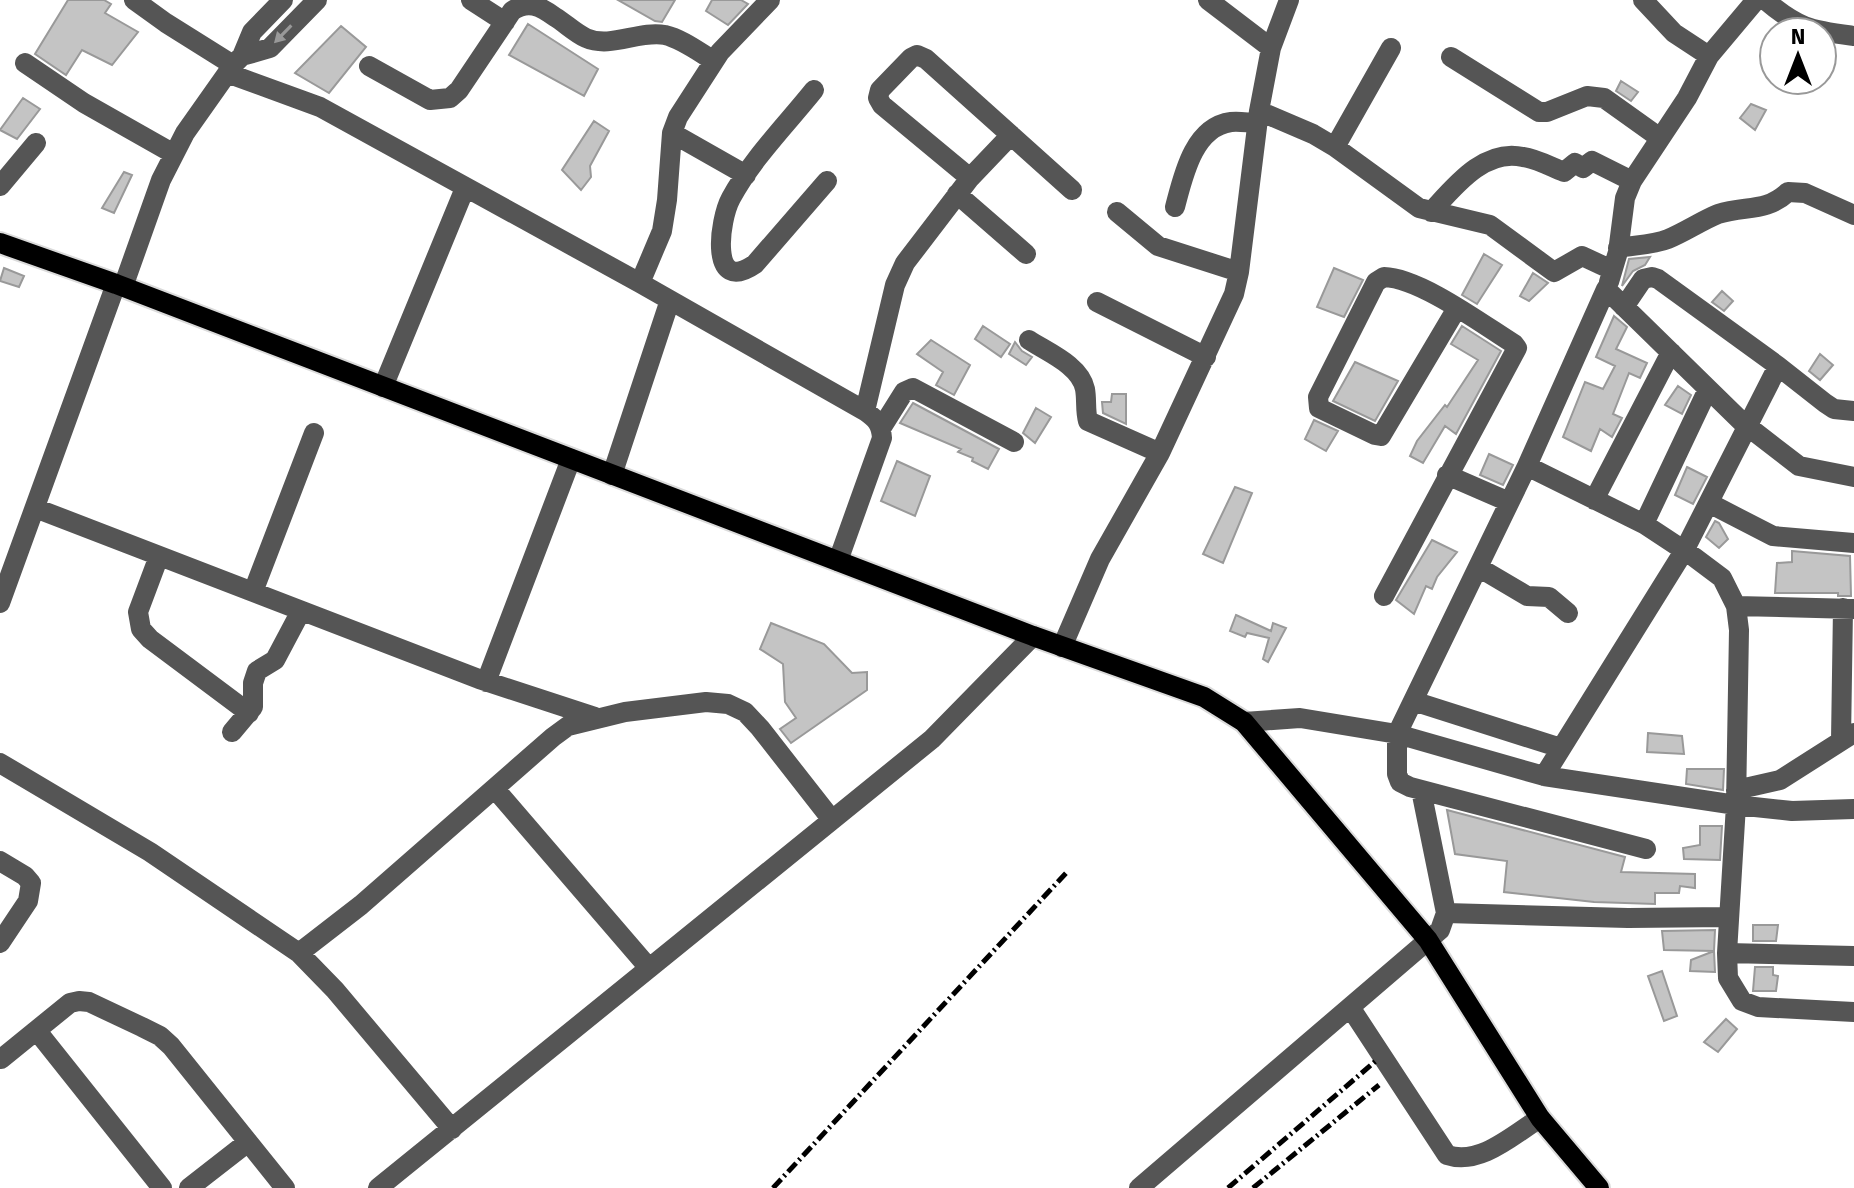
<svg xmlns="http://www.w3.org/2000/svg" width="1854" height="1188" viewBox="0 0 1854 1188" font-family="'Fira Sans',sans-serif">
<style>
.building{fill:#c4c4c4;stroke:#999;stroke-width:2}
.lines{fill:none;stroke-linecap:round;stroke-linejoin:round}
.major-casing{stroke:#dbdbdb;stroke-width:24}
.minor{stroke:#555;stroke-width:20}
.major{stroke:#000;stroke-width:20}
.rail{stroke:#000;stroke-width:5;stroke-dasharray:12 4 2 4;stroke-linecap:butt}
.oneway{fill:#999}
</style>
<rect width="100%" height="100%" fill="#fff"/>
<path class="building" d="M68,0h36l7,4 -6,9 33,19 -26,33 -30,-15 -16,25 -31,-21z
M618,0h57l-13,22 -7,-1z
M712,0h29l7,4 -20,21 -22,-14z
M528,24l70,45 -14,27 -75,-41z
M341,26l25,21 -37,46 -34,-20z
M1621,81l17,11 -7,9 -15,-10z
M23,98l17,11 -23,30 -17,-9z
M1751,104l15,6 -11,20 -15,-12z
M594,121l15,10 -19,35 1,11 -10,13 -19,-20z
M124,172l8,3 -18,38 -12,-5z
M1484,254l18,11 -25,39 -15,-9z
M1650,257l-5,8 -12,6 -11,15 7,-27z
M4,268l20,8 -5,11 -19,-6z
M1334,268l29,12 -19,37 -27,-10z
M1533,273l15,10 -19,18 -9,-5z
M1722,291l11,10 -9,10 -12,-9z
M1614,316l13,11 -11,22 31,14 -7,15 -11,-5 -16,41 9,4 -10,19 -12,-8 -9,22 -28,-14 22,-55 18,7 12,-23 -19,-9z
M983,326l27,18 -9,13 -26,-18z
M1462,326l39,25 -45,83 -11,-8 -22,37 -13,-7 7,-15 28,-36 2,2 31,-47 -27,-16z
M931,340l39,25 -16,30 -18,-10 7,-13 -26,-18z
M1015,342l7,9 10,6 -6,8 -17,-11z
M1820,354l13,11 -13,15 -11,-9z
M1355,362l43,19 -23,40 -42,-20z
M1678,386l13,9 -9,19 -17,-9z
M1112,394h14v30l-23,-11 -1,-11h9z
M913,403l86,46 -11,20 -16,-8 1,-3 -15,-6 3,-3 -61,-26z
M1036,408l15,9 -16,26 -12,-10z
M1314,420l24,11 -12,20 -21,-12z
M1489,454l24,11 -10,20 -23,-10z
M897,461l33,15 -15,40 -34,-15z
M1687,467l20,10 -14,27 -18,-9z
M1235,487l17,6 -29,70 -20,-9z
M1715,521l4,2 9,16 -9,9 -13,-11z
M1432,540l25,12 -20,25 -5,12 -6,-3 -12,28 -18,-14z
M1792,551l58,5 1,40h-13v-3h-63l2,-30 15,-1z
M1236,615l35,16 2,-8 13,5 -18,34 -5,-3 6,-21 -22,-5 -2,4 -15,-6z
M771,623l53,21 28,29 15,-1v18l-76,53 -11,-14 16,-11 -11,-16 -2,-38 -23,-15z
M1648,733l34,3 2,18 -37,-2z
M1687,769h37l-1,21 -37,-6z
M1447,810l178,47 -4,15 74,2v14l-15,-2 -1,7h-24v11l-61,-2 -90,-10 3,-31 -52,-7z
M1700,826h22l-2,34 -36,-1 -1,-11 17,-3z
M1753,925h25l-2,16h-23z
M1715,930l-1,21 -50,-1 -2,-19z
M1714,951l1,21 -25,-1 1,-11z
M1755,967h18v8l5,1 -2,15h-23z
M1662,971l15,45 -13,5 -16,-45z
M1726,1019l11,10 -19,23 -14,-10z"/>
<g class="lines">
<defs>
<path id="major" d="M0,243l116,41 917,352 171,61 40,25 184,218 112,178 59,70"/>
</defs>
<use href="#major" class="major-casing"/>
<path class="minor" d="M134,0l32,23 67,42
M471,0l34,22
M1208,0l63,48
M1643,0l31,33 35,23
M1765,0c34,29 46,30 89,36
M242,56l28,-8 47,-48
M1451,57l88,55h8l40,-16 17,2 56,40
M25,63l59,40 90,51
M369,66l61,34 20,-2 9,-8 53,-79c16,-11 28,-5 43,6 10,6 20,16 31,21 25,11 53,-8 79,-3 17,4 34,17 49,26
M227,73l93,34 320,176 225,128c11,8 16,12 17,27l-44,123
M814,90c-28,35 -62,69 -83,108 -12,22 -22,98 24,66l72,-83
M1259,111l54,23 22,13 84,61 71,17 64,47 28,-16 30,14
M672,133l74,42
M1335,147l56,-99
M970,178l-88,-73 -4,-7 2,-8 31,-32 6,-3 9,4 146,131
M0,186l36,-43
M957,194l69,60
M1175,207c8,-30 18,-80 56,-85 9,-1 18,1 26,1
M1117,212l41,34 81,26
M1431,212c23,-25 53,-64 92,-55 14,2 28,10 41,15l11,-9 8,5 9,-7 40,20
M1618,248c16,-3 35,-3 50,-9 17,-7 33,-18 50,-25 28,-9 47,-1 70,-22l17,1 49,22
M1609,282l9,-30 7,-54 7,-17 55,-83 22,-42 47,-56
M640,283l22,-52 5,-31 5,-67 6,-16 42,-65 50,-52
M123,287l38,-107 24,-47 48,-68 9,-9 10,-24 31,-32
M1097,302l109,55
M1624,307l19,-28 9,-2 6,2 120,87 47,37 9,6 20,2
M1029,340c18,12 51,25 56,49 2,11 0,21 3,32l72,32
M383,387l82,-199
M865,411l30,-126 10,-22 65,-85 41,-43
M882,427l22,-35 9,-4 101,54
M1527,466l117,58 50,33 28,21 14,28 3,24 -3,175 -9,148 1,25 14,23 16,6 96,5
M612,475l58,-175
M1447,475l62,27
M1594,500l77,-148
M1709,503l64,33 81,7
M35,508l444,171 116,38
M1644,524l64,-135
M159,556l-21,56 3,17 9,10 99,74
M1478,567l49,29 22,1 19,16
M253,592l61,-159
M1384,596l133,-248 -3,-4c-32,-20 -94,-66 -130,-67l-8,5 -58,115 1,11 56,27 6,1 76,-128
M0,603l116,-319
M1736,606l118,3
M1062,647l38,-88 60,-106 74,-159 5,-22 20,-161 12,-63 18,-48
M486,682l85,-223
M1413,701l148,47
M1244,722l56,-4 97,16 147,42 192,29 56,6 62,-2
M232,732l21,-25v-24l4,-12 18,-11 26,-49
M1841,740l2,-132
M0,763l150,89 149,101
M1544,776l140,-225 94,-185
M495,789l154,179
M1736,790l44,-10 74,-47
M1646,849l-236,-62 -10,-5 -3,-8v-40l130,-268 79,-177 136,133 57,44 55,11
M0,861l25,15 6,7 -3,18 -28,42
M1446,913l182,5 100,-1
M1727,953l127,3
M1350,1007l97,148c33,11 66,-20 93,-37
M37,1031l125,157
M1,1059l69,-56 9,-2 10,1 53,25 18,9 11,10 114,142
M452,1129l-117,-139 -36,-37 62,-48 192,-168 15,-11 57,-14 81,-10 22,2 17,8 15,16 72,92
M189,1188l59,-46
M378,1188l554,-449 101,-103
M1139,1188l301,-258 6,-17 -25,-123"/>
<use href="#major" class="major"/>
<path class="rail" d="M773,1188l294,-316
M1228,1188l150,-129
M1253,1188l126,-103"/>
</g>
<defs><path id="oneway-solid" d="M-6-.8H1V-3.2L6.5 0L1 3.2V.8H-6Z" transform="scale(2)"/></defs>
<use class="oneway" href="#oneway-solid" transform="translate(283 34) rotate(134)"/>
<g transform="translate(1798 56)"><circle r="38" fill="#ffffff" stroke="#999999" stroke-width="2"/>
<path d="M0-6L14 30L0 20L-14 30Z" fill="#000000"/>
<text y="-12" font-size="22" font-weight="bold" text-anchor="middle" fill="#000000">N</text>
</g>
</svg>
